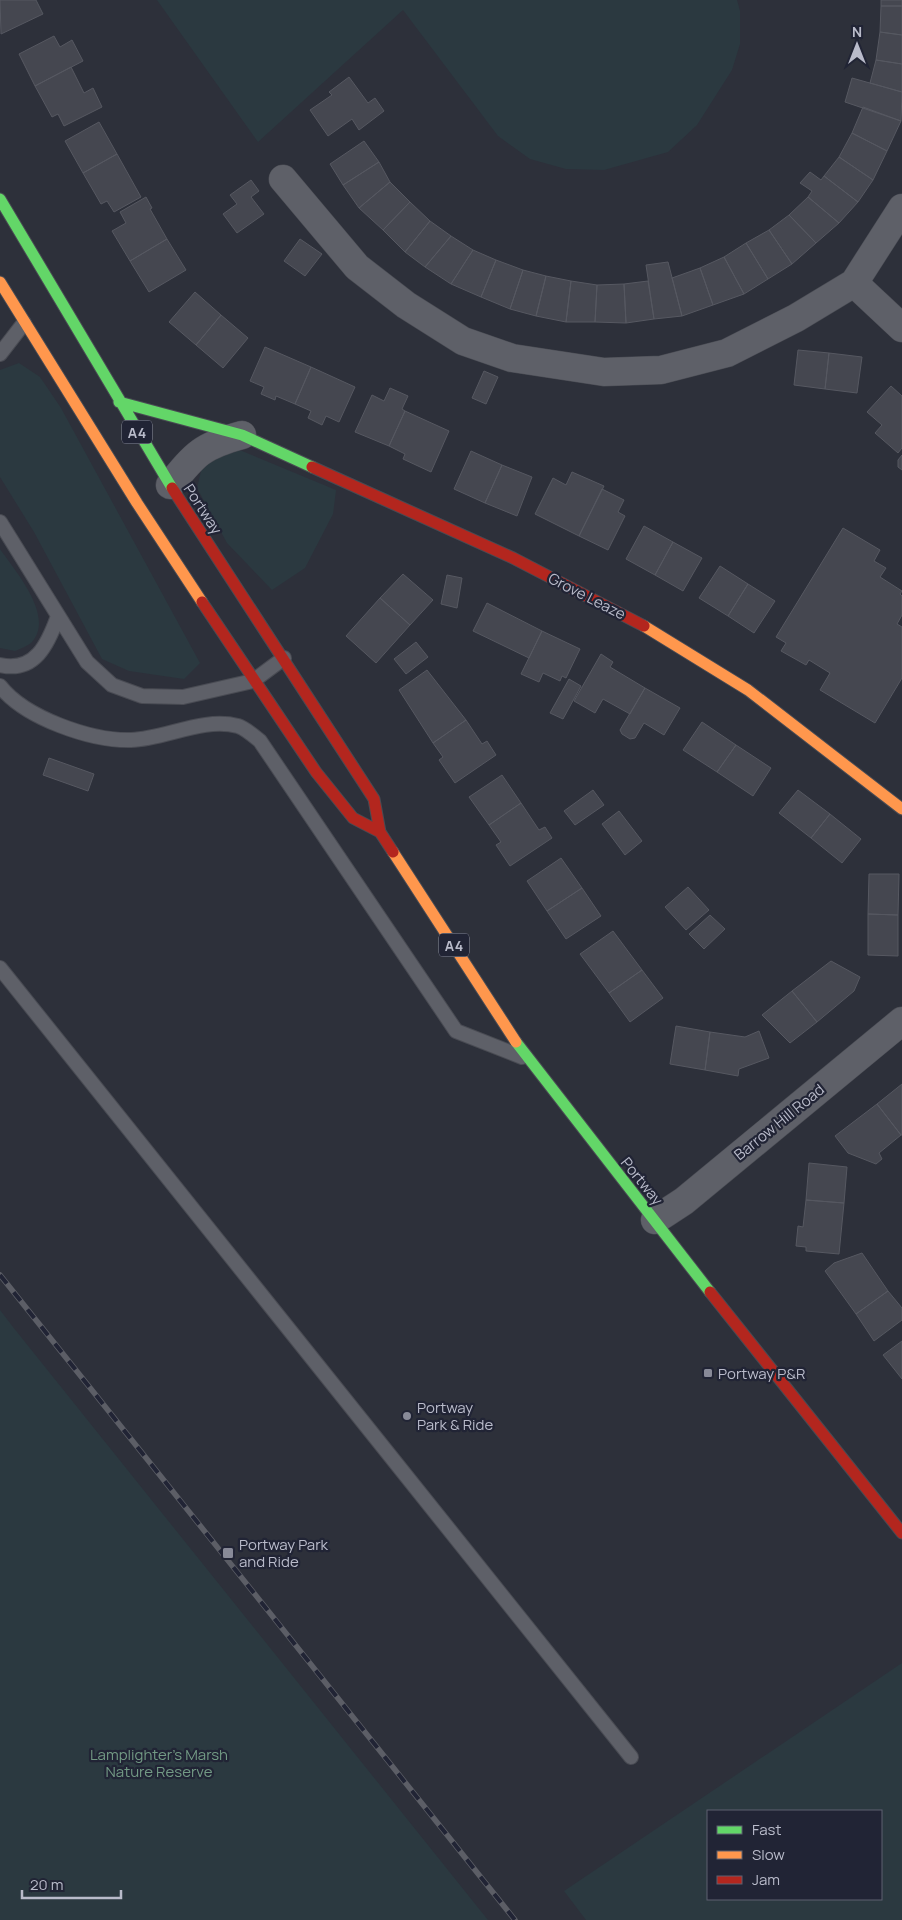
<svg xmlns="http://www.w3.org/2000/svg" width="902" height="1920" viewBox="0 0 902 1920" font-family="Manrope,sans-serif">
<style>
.green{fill:#2b3940;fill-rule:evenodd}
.building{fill:#454750;stroke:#565861}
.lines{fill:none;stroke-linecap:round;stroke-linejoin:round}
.lane-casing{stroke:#494b53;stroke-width:16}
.street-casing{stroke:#494b53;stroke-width:29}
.fast-casing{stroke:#494b53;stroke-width:13}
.slow-casing{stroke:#494b53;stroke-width:13}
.jam-casing{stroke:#494b53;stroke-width:13}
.lane{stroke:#5e6068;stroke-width:14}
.street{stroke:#5e6068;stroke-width:28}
.fast{stroke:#63d668;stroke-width:11}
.slow{stroke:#ff974d;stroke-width:11}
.jam{stroke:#b3261e;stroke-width:11}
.rail-casing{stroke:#5c5e66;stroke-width:5.5}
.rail{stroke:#212435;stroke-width:4;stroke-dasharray:11;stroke-linecap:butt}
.poi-dot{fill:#888a98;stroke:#212435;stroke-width:2}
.labels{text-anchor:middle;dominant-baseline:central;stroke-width:4.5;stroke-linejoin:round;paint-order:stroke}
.shield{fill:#212435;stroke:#8b8e9d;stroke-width:1}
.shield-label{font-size:14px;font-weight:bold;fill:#b9bbca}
.street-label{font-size:15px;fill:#b9bbca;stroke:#212435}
.poi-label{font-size:15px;fill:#b9bbca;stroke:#212435;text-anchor:start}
.park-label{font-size:15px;fill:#729984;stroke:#212435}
</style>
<rect width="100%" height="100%" fill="#2d303a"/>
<path class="green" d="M157,0h580l3,11v33l-8,26 -35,55 -29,27 -64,18 -38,-1 -36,-10 -32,-23 -95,-126 -145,132z
M19,363l21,14 21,31 139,255 -16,16 -55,-8 -27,-12 -68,-127 -34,-55v-107z
M217,451h25l94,39 -3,24 -28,54 -33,22 -45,-47 -30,-55 5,-21z
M0,549c15,22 55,67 32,93 -4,4 -12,7 -17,9l-15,-3z
M0,1310l13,17 475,593h-488z
M902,1663v257h-316l-22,-29zM708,1811h173v88h-173z"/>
<path class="building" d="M0,0h36l7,14 -42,20z
M881,0h21v6h-21z
M881,6h21v29l-22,-3z
M880,32l22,3v29l-26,-4z
M54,36l6,11 12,-7 11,21 -48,25 -16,-32z
M876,60l26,4v28l-32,-9z
M71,67l13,26 9,-5 9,19 -38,19 -6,-12 -6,3 -17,-31z
M349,77l19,26 7,-5 9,13 -25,19 -7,-11 -24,17 -18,-26 22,-15 -3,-3z
M852,78l50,14 -1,29 -56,-19z
M863,107l38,14 -14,30 -35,-18z
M99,122l18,32 -34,19 -18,-32z
M852,133l35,18 -14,29 -34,-23z
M364,141l15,21 -36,23 -13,-21z
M117,154l24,43 -27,15 -7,-11 -6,3 -18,-31z
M839,157l34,23 -15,22 -34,-26z
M379,162l11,20 -31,26 -16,-23z
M810,172l11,8 3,-4 34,26 -19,21 -31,-26 4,-6 -12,-8z
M251,180l8,11 -8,6 13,17 -27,19 -14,-19 14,-10 -7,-9z
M390,182l20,20 -27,28 -24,-22z
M146,197l6,11 -2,1 17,30 -37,22 -18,-30 14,-8 -6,-11z
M808,197l31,26 -23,20 -27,-28z
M410,202l20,19 -25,31 -22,-22z
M789,215l27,28 -24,21 -23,-34z
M430,221l21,15 -26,31 -20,-15z
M769,230l23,34 -24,15 -22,-36z
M451,236l22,14 -22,34 -26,-17z
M167,239l19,31 -37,22 -19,-31z
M300,239l22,15 -17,22 -21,-15z
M746,243l22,36 -24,15 -20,-37z
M473,250l23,10 -15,37 -30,-13z
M724,257l20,37 -31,11 -13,-37z
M496,260l27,10 -13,39 -29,-12z
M668,262l14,54 -28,3 -8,-54z
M700,268l13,37 -31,11 -10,-38z
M523,270l23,6 -10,40 -26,-7z
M546,276l25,5 -5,41 -30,-6z
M571,281l26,4 -2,37h-29z
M648,281l6,38 -28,4 -2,-39z
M624,284l2,39 -31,-1 2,-37z
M195,292l26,23 -25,30 -27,-23z
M221,315l27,23 -25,30 -27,-23z
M265,347l46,20 -16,37 -19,-8 -1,4 -14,-6 3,-7 -14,-6z
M798,350l31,3 -4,36 -31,-4z
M829,353l33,4 -5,36 -32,-4z
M311,367l44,20 -16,35 -13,-6 -4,9 -14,-7 3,-7 -16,-7z
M484,371l14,6 -12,27 -14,-6z
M891,386l11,10v52l-4,5 -23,-20 7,-8 -15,-13z
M390,388l18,8 -6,13 3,2 -16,35 -34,-14 17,-37 12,6z
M405,411l44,20 -18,41 -28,-13 2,-5 -16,-8z
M471,451l31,14 -17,38 -31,-14z
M902,455v15l-4,-3v-7z
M502,465l30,12 -15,39 -32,-13z
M572,472l32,14 -25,50 -44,-22 18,-36 13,7z
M602,489l22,11 -6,12 7,4 -17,34 -29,-14z
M644,526l29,16 -18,33 -29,-16z
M843,528l37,22 -6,11 12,7 -6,9 22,14 -2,3 2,2v19l-5,9 5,3v51l-27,45 -55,-33 10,-17 -21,-13 -3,5 -25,-14 5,-8 -10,-6z
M673,542l29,16 -19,33 -28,-16z
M720,566l28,18 -20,32 -29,-18z
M403,574l30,26 -23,25 -30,-27z
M447,575l15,3 -5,30 -16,-4z
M748,584l27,17 -21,32 -26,-17z
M380,598l30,27 -34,38 -30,-27z
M487,603l55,28 -13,27 -56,-27z
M542,631l38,18 -14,29 -4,-2 -2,5 -17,-8 -4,9 -18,-8z
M416,642l12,15 -22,17 -12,-15z
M601,654l12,8 -3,5 35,21 -15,26 -27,-15 -8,14 -21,-12z
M427,670l39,50 -33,23 -34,-53z
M569,679l12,7 -18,33 -13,-6z
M645,688l35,20 -16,27 -20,-12 -9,15 -5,1 -8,-5 -2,-4z
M466,720l16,24 5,-3 9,14 -41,28 -16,-23 4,-3 -10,-14z
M702,722l34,23 -19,27 -34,-22z
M736,745l35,23 -18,28 -36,-24z
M49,758l45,16 -6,17 -45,-16z
M502,775l19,28 -32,22 -20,-28z
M593,790l11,15 -29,20 -11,-14z
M798,790l32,24 -19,24 -32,-25z
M521,803l18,27 6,-3 7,11 -42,28 -14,-21 5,-3 -12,-17z
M619,811l23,30 -17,14 -23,-31z
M830,814l31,25 -19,24 -31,-25z
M561,858l21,30 -35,23 -20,-30z
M869,874h30l-1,41 -30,-1z
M688,887l21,23 -23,20 -21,-23z
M582,888l19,28 -35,23 -19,-28z
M868,914l30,1v41l-30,-1z
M710,915l15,14 -21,20 -15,-15z
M613,931l29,39 -33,23 -29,-39z
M831,961l29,16 -6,14 -37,31 -25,-31z
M642,970l21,28 -33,24 -21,-29z
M792,991l25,31 -27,21 -28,-28z
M676,1026l34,6 -5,38 -35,-6z
M759,1031l10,27 -30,11 -1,7 -33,-6 5,-38 35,5z
M902,1084v51h-1l-24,-31z
M877,1104l24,31 -22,18 3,6 -6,5 -28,-11 -13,-17z
M809,1163l38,4 -3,36 -38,-3z
M806,1200l38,3 -5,51 -33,-3v-4l-10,-1 2,-20 5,1z
M862,1253l26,38 -32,23 -31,-43 9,-8z
M888,1291l14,17v12l-28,21 -18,-27z
M902,1341v38l-19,-24z"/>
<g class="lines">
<defs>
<path id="lane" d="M0,354l24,-31
M0,522l87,140 25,23 30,11 41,1 70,-16 31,-23
M0,665c35,8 48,-21 58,-49
M0,686c25,32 91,55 131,54 35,-1 71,-23 107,-14 7,2 16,10 22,15l196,290 66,26
M0,968l631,789"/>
<path id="street" d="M283,179l74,88 49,38 57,36 49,17 92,14 57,-2 66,-17 69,-35 58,-35 48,-75
M854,283l48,45
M170,485c26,-32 32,-39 72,-50
M655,1220l29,-19 218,-180"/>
<path id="fast" d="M0,199l172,289
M119,402l123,33 70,32
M516,1042l194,250"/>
<path id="slow" d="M0,282l137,221 65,99
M644,626l104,64 154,119
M393,852l123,190"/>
<path id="jam" d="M312,467l201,91 131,68
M172,488l202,311 6,33 13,20
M202,602l114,170 37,46 27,14
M710,1292l192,241"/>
</defs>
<use href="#lane" class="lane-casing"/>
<use href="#street" class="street-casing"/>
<use href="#fast" class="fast-casing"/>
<use href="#slow" class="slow-casing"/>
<use href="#jam" class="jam-casing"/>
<use href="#lane" class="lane"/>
<use href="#street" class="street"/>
<use href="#fast" class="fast"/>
<use href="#slow" class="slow"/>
<use href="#jam" class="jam"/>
<defs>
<path id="rail" d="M0,1275l515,645"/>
</defs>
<use href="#rail" class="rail-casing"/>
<use href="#rail" class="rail"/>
</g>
<g class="poi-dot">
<rect x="703" y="1368" width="10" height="10" rx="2.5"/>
<circle cx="407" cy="1416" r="5"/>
<rect x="222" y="1547" width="12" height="12" rx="2.5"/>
</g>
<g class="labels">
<g class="shield">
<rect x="122" y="420.5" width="30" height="23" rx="4"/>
<rect x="439" y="933.5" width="30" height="23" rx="4"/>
</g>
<g class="shield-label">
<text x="137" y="432">A4</text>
<text x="454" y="945">A4</text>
</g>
<g class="street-label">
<text transform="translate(203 509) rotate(57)">Portway</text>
<text transform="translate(587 596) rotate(27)">Grove Leaze</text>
<text transform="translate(779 1122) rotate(-39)">Barrow Hill Road</text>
<text transform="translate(642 1181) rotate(51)">Portway</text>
</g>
<g class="poi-label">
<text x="718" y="1373">Portway P&amp;R</text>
<text x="417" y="1407">Portway<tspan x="417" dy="17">Park &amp; Ride</tspan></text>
<text x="239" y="1544">Portway Park<tspan x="239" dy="17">and Ride</tspan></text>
</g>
<g class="park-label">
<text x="159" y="1754">Lamplighter's Marsh<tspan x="159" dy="17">Nature Reserve</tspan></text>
</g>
</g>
<rect x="707" y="1810" width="175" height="90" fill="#212435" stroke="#5e6071"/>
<rect x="717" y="1826" width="25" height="8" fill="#63d668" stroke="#5e6071"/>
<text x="752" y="1835" font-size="15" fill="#b9bbca">Fast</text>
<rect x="717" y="1851" width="25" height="8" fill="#ff974d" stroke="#5e6071"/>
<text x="752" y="1860" font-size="15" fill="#b9bbca">Slow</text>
<rect x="717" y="1876" width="25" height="8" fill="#b3261e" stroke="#5e6071"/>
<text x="752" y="1885" font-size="15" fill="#b9bbca">Jam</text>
<g transform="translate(857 45)" stroke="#212435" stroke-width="4" paint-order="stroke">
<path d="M0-4L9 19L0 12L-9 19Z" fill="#b9bbca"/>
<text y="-8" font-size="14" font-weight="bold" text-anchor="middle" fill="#b9bbca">N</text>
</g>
<path d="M22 1890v8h99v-8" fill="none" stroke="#b9bbca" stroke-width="2.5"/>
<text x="30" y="1890" font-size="15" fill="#b9bbca" stroke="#212435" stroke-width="4" paint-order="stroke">20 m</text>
</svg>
